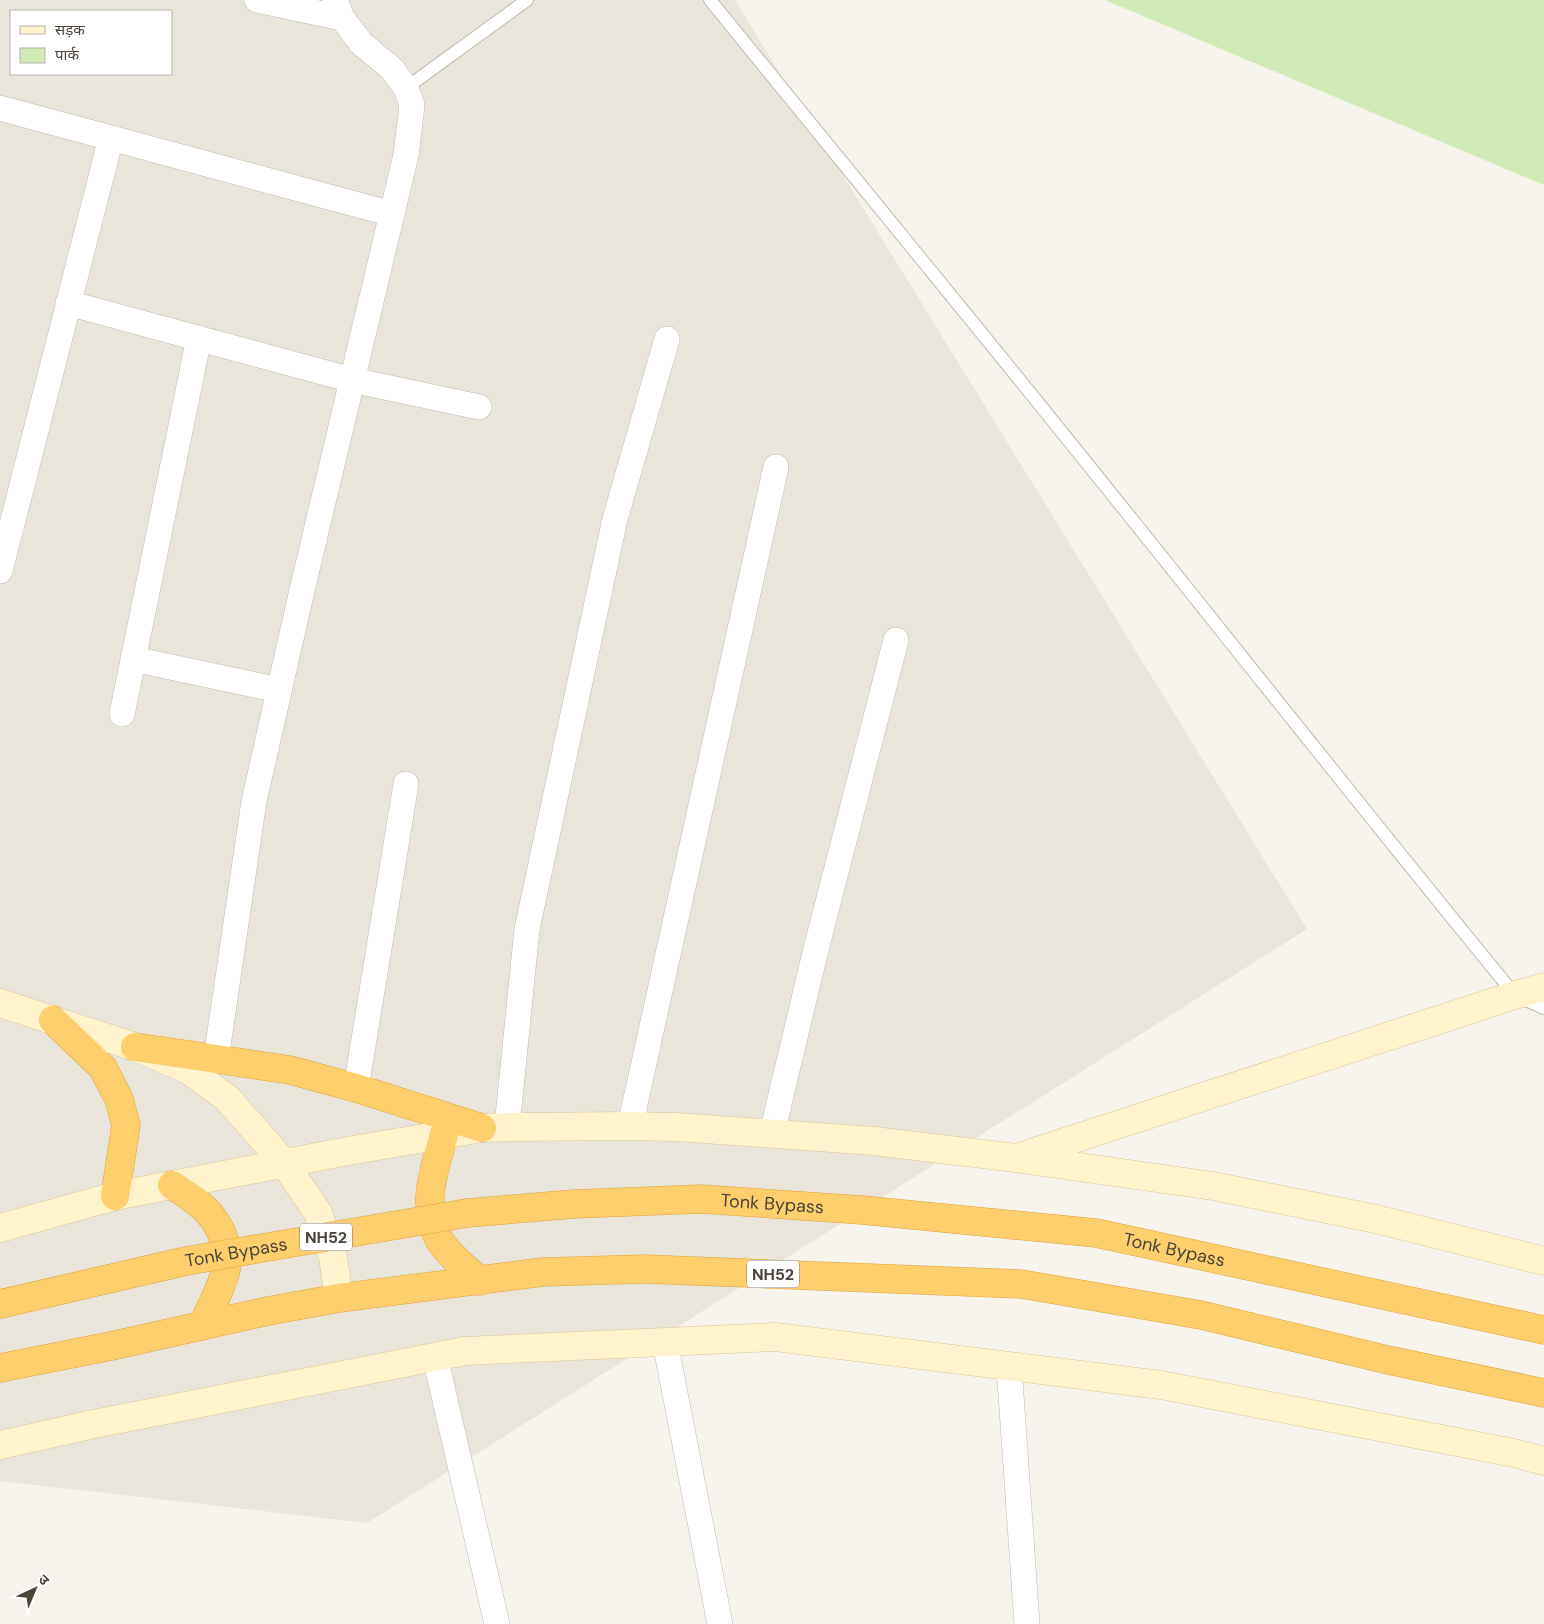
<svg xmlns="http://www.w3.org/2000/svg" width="1544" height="1624" viewBox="0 0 1544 1624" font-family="'DM Sans','Noto Sans Devanagari',sans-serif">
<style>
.residential{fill:#eae5da;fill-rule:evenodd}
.green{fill:#d2eab5}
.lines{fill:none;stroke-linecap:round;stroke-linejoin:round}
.lane-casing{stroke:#c2bbae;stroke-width:14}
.street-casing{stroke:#c2bbae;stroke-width:26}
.secondary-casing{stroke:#d6c79b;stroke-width:29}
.highway-casing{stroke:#e0a43c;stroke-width:29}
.lane{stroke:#fff;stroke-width:12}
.street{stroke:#fff;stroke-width:25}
.secondary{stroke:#fff3cd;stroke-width:28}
.highway{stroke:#ffcf6e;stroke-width:28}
.highway-bridge-casing{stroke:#e0a43c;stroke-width:29;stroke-linecap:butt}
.highway-bridge{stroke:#ffcf6e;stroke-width:28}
.labels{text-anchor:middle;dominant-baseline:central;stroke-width:5;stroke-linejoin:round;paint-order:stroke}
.shield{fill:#fff;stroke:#817c74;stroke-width:1}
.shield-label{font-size:16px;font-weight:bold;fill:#4b4439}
.street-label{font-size:18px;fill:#4b4439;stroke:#fff}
</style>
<rect width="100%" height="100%" fill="#f6f3ec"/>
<path class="residential" d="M0,0h735l572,929 -940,594 -367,-42zM11,11h160v63h-160z"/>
<path class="green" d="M1105,0h439v185z"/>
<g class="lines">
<defs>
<path id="lane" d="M710,0c85,105 171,209 256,314 185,226 364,456 549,681l29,13
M406,88l121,-88"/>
<path id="street" d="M257,0l85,18
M0,108l392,106
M68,303l284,77 127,27
M0,571l111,-433
M133,659l146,31
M122,714l77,-376
M216,1059l38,-258 49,-215 103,-431 6,-50 -6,-17 -14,-19 -31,-26 -19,-25 -7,-18
M356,1088l50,-304
M630,1126l146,-659
M507,1127l20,-198 88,-410 52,-180
M772,1133l44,-184 80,-309
M665,1342l55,282
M435,1357l62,267
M1009,1366l18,258"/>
<path id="secondary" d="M0,1003l135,44 52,22 40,29 57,65 34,50 15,44 6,41
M1022,1156l493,-161 29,-8
M0,1228l115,-32 233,-45 134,-23 25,-1 123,-1 46,1 198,14 142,17 197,28 163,33 168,42
M0,1445l94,-21 371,-73 310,-14 386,48 353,68 30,8"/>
<g id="highway">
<path d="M53,1020l50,48 16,31 7,26 -11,71"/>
<path d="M135,1047l155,23 66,18 126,40"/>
<path d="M444,1134c-9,35 -24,71 -5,105 10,17 27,29 41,42"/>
<path d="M172,1185c9,6 18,11 26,18 18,14 31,37 29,61 -2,17 -17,45 -25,62"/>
<path id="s1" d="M467,1213l107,-9 127,-5 161,11 234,23 448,97"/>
<path d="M0,1304l186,-43"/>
<path d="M0,1368l111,-22 157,-35 71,-13 204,-26 101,-3 377,15 180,31 187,45 156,33"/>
</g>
</defs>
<use href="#lane" class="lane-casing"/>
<use href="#street" class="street-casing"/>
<use href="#secondary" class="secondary-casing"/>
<use href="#highway" class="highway-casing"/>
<use href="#lane" class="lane"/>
<use href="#street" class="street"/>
<use href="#secondary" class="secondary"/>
<use href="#highway" class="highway"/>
<defs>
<g id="highway-bridge">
<path id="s2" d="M186,1261l281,-48"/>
</g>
</defs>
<use href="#highway-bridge" class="highway-bridge-casing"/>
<use href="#highway-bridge" class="highway-bridge"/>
</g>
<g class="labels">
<g class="shield">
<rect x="300" y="1223.5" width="52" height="27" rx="4"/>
<rect x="747" y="1260.5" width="52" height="27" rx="4"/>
</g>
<g class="shield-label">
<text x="326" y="1237">NH52</text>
<text x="773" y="1274">NH52</text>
</g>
<g class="street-label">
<text stroke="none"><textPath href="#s1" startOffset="306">Tonk Bypass</textPath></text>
<text stroke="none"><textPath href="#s1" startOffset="711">Tonk Bypass</textPath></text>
<text stroke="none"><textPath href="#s2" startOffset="51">Tonk Bypass</textPath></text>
</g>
</g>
<rect x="10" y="10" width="162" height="65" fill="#ffffff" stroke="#b7b4b0"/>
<rect x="20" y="26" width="25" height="8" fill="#fff3cd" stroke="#b7b4b0"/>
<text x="55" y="35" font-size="15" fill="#4b4439">सड़क</text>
<rect x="20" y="48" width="25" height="15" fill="#d2eab5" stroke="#b7b4b0"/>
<text x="55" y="60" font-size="15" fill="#4b4439">पार्क</text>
<g transform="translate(35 1589) rotate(44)" stroke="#ffffff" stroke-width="4" paint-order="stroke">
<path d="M0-4L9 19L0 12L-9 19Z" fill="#4b4439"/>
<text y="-8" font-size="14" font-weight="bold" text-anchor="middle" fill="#4b4439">उ</text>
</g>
</svg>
